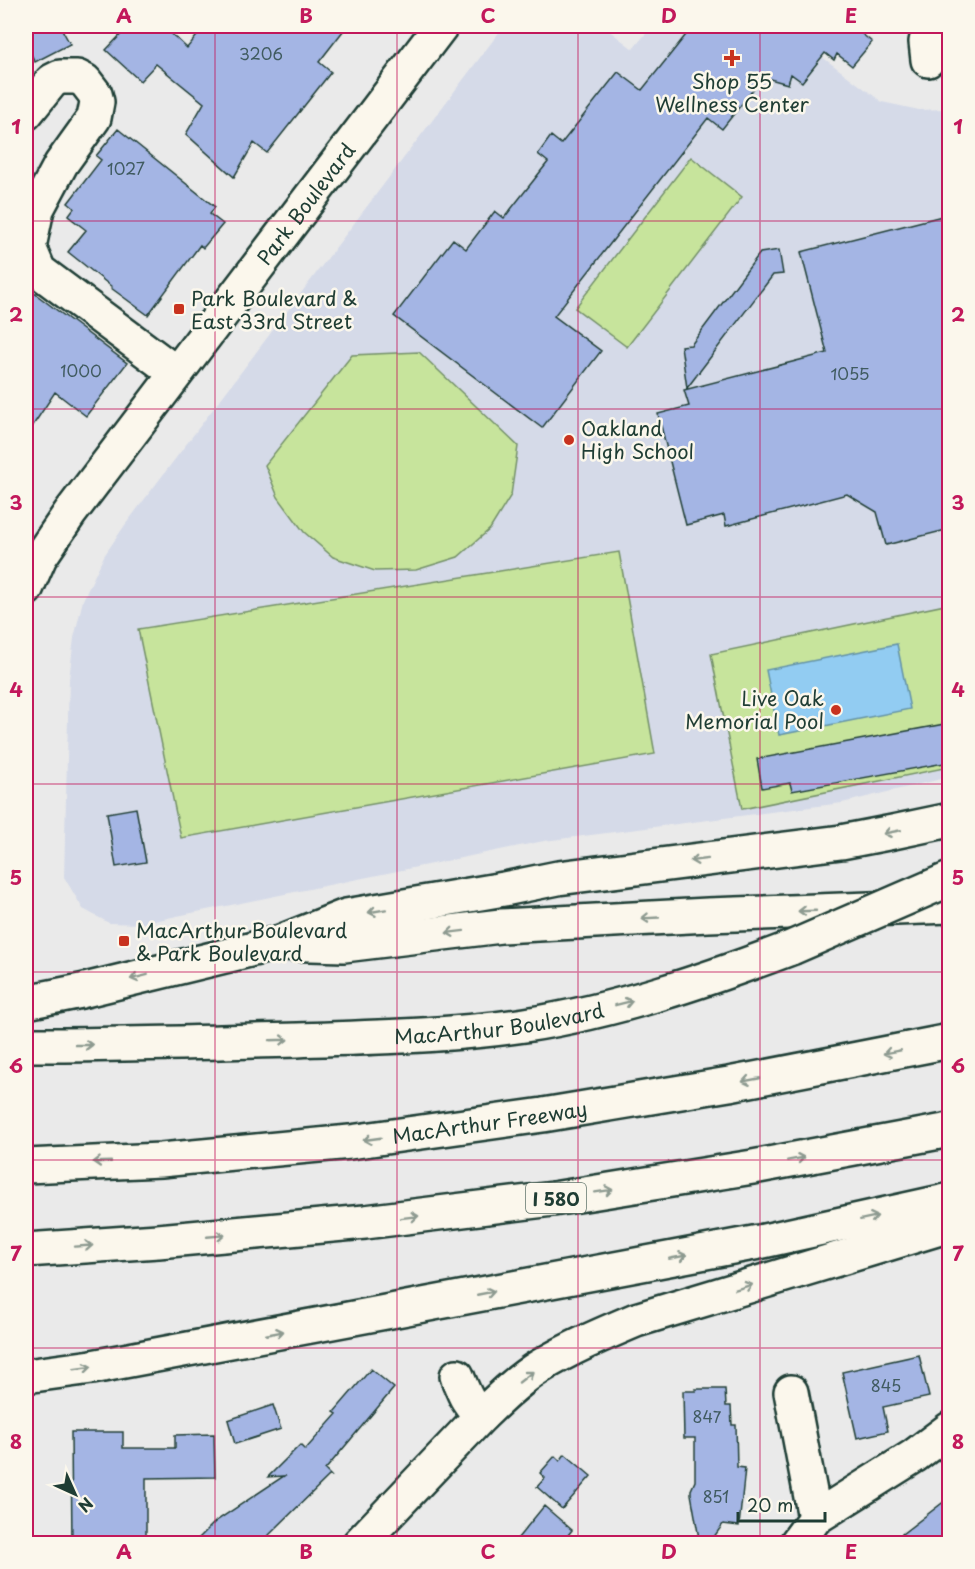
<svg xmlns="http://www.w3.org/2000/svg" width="975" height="1569" viewBox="0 0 975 1569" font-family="'Playpen Sans',sans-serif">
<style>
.built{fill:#d5dae8}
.grass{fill:#c7e49c;stroke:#739068;stroke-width:1.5}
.water{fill:#92ccf2;stroke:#6493a6;stroke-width:1.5}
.building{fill:#a4b5e4;stroke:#1f3d34;stroke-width:1.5}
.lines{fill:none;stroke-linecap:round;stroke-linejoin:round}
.minor-casing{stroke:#1f3d34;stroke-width:38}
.major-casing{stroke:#1f3d34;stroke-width:38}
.highway-casing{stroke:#1f3d34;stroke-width:38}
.minor{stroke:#fbf7ec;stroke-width:33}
.major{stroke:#fbf7ec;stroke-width:33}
.highway{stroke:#fbf7ec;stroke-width:33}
.major-bridge-casing{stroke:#1f3d34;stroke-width:38;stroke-linecap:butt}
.major-bridge{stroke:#fbf7ec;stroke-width:33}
.oneway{stroke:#8d9a90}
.grid{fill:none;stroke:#c2185b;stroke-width:1.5;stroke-opacity:0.55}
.poi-dot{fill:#c8321e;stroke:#fbf7ec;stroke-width:2}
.labels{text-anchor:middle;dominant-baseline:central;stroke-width:5;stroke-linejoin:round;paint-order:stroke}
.number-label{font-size:16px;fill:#405b60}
.shield{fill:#fbf7ec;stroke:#61756b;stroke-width:1.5}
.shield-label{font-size:18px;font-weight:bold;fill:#1f3d34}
.poi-label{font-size:20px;fill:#1f3d34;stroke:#fbf7ec;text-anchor:start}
.street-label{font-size:20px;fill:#1f3d34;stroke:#fbf7ec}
.neatline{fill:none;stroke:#c2185b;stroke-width:2}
.grid-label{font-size:20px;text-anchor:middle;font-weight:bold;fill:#c2185b}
</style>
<rect width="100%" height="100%" fill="#eaeaea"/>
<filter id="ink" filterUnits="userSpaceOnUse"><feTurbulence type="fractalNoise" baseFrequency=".0167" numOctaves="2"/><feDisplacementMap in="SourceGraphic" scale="12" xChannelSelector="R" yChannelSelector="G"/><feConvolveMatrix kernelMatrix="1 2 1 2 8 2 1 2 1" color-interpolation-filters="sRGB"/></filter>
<g filter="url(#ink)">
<path class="built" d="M504,26h99l30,23 19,-23h129l101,76 37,8 26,-1 4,-2v670l-107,26 -298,38 -367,75 -36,8 -32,-1 -26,-14 -19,-32 5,-198 5,-41 9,-38 21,-44 21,-31z"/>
<path class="grass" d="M691,157l51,40 -115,150 -52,-39z
M419,352l99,94 -7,49 -21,34 -32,28 -42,13 -41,1 -42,-14 -29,-25 -26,-35 -13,-32 87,-110z
M619,552l36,202 -474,84 -43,-209z
M945,605l5,23 -1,139 -207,42 -31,-155z"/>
<path class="water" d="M897,644l13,65 -131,26 -13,-65z"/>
<path class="building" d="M26,26h34l10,18 -35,18 -9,-18z
M129,26h34l24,22 18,-22h142l-28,36 12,10 -64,81 -13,-10 -20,34 -48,-43 18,-31 -48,-39 -16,17 -34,-31z
M693,26h159l20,16 -20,24 -15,-12 -3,6 -9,-7 -23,29 -11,-8 -3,10 -25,-7 -41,52 -14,-11 -154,198 47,35 -59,77 -148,-112 59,-77 13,10 29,-38 9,7 44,-56 -10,-8 13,-18 10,8 57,-72 24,18z
M118,129l97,78 -5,7 13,10 -20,24 -3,-3 -52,70 -37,-27 1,-1 -44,-35 18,-22 -18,-14 6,-8 -6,-5 33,-43 -5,-4z
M950,214v315l-64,16 -9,-33 -30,-18 -121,32 -2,-11 -38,10 -28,-111 31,-8 -5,-16 143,-37 -26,-101z
M779,250l4,24 -10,1 -86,113 -6,-42 10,-1 69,-92z
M26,287l101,76 -41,53 -31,-24 -29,44z
M950,723v39l-158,29 -2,-8 -28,5 -5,-29z
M136,808l10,54 -30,5 -9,-54z
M919,1355l10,42 -46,10 5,24 -31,7 -15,-66z
M371,1369l23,19 -69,82 6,6h-2l-60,59 -12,9h-64l23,-23 68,-45 -16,1 32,-32 5,5 32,-36 -3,-2z
M695,1389h30l1,17h5l1,19h4l1,42 8,1 -6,58 -16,-2 -14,20h-9l-9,-50v-4l4,-9v-43h-11l-1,-47h13z
M273,1405l8,24 -46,15 -7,-24z
M71,1432h52v16h52v-13l39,-1 1,43 -69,1v66h-74z
M565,1454l26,22 -29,33 -25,-22 8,-9 -5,-5 15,-17 5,5z
M950,1497v47h-61z
M544,1506l28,24 -11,14h-48z"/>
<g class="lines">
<defs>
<path id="minor" d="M928,60l-2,-18 4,-16
M26,113l26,-32 8,-4h17l8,4 10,13 2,8 -3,16 -33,46 -24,45 -8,38 10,24 137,102
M791,1392l24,126
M359,1544l123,-129c-15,-11 -18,-22 -25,-39
M796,1544l19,-26 99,-62 36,-27"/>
<g id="major">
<path id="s1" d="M26,589l14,-32 30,-44 371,-487"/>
<path d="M26,1002l55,-11 197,-48 68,-27 158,-27 54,-11 283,-36 52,-10 57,-12"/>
<path id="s2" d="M26,1045c90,0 181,-3 272,-5 76,-3 152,-4 227,-15 91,-14 179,-44 266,-77"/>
</g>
<g id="highway">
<path d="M278,943l66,2 157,-19 207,-11 242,-9"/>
<path id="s3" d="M26,1166l135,-6 189,-18 193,-27 186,-31 221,-43"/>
<path d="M26,1250l132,-9 207,-19 188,-23 200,-32 197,-37"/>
<path d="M26,1376l66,-9 667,-125 191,-42"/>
<path d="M482,1415c18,-17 36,-35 57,-48 31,-19 64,-33 97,-47l314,-95"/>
</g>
</defs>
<use href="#minor" class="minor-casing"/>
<use href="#major" class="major-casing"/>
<use href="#highway" class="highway-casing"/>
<use href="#minor" class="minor"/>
<use href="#major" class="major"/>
<use href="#highway" class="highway"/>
<defs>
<path id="major-bridge" d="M791,948l159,-69"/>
</defs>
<use href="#major-bridge" class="major-bridge-casing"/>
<use href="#major-bridge" class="major-bridge"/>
</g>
<defs><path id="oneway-shaft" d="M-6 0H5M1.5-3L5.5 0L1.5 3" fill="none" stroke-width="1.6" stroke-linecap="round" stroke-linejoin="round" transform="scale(1.5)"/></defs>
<g class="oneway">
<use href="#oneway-shaft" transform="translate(892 832) rotate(169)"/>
<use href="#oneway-shaft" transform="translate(699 860) rotate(173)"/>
<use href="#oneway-shaft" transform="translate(377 911) rotate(170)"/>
<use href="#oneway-shaft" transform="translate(807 911) rotate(178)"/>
<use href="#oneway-shaft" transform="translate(650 918) rotate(177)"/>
<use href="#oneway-shaft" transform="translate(455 932) rotate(173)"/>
<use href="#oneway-shaft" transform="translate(139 977) rotate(166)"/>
<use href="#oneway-shaft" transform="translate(624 1003) rotate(-14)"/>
<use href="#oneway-shaft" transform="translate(279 1040) rotate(-2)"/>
<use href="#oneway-shaft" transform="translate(84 1045)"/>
<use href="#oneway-shaft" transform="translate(892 1052) rotate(169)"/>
<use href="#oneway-shaft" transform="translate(751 1080) rotate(169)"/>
<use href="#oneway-shaft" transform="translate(372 1139) rotate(172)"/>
<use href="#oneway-shaft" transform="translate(796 1159) rotate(-10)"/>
<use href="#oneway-shaft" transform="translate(102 1162) rotate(178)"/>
<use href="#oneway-shaft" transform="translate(604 1191) rotate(-9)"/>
<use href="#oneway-shaft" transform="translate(410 1217) rotate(-7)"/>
<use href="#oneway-shaft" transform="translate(869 1218) rotate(-12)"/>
<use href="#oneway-shaft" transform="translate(216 1236) rotate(-5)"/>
<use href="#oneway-shaft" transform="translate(84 1246) rotate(-4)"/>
<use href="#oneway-shaft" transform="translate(678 1257) rotate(-11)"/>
<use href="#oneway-shaft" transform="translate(744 1287) rotate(-17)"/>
<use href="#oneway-shaft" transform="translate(486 1293) rotate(-11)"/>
<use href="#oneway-shaft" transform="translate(275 1333) rotate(-11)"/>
<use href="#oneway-shaft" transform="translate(83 1368) rotate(-8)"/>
<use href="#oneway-shaft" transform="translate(526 1377) rotate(-38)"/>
</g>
</g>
<path class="grid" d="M215,26v1518M397,26v1518M578,26v1518M760,26v1518M26,221h924M26,409h924M26,597h924M26,784h924M26,972h924M26,1160h924M26,1348h924"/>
<g class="poi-dot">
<path d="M729 49h6v6h6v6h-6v6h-6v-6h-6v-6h6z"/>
<rect x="173" y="303" width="12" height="12" rx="3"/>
<circle cx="569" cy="440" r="6"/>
<circle cx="836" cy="710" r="6"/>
<rect x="118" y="935" width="12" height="12" rx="3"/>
</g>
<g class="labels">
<g class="number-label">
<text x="261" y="53">3206</text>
<text x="126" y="168">1027</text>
<text x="81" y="370">1000</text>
<text x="850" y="373">1055</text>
<text x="886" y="1385">845</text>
<text x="707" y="1416">847</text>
<text x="716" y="1496">851</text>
</g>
<rect class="shield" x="526" y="1183" width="60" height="30" rx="4.5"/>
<g class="shield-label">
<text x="556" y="1198">I 580</text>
</g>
<g class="poi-label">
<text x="732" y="81" text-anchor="middle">Shop 55<tspan x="732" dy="23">Wellness Center</tspan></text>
<text x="191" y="298">Park Boulevard &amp;<tspan x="191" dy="23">East 33rd Street</tspan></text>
<text x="581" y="428">Oakland<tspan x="581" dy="23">High School</tspan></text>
<text x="824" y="698" text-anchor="end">Live Oak<tspan x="824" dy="23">Memorial Pool</tspan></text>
<text x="136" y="930">MacArthur Boulevard<tspan x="136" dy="23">&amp; Park Boulevard</tspan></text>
</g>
<g class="street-label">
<text stroke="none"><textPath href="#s1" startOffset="477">Park Boulevard</textPath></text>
<text stroke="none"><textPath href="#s2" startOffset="474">MacArthur Boulevard</textPath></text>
<text stroke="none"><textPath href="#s3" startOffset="466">MacArthur Freeway</textPath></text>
</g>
</g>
<rect width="975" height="1569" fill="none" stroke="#fbf7ec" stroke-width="66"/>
<g transform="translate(75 1494) rotate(135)" stroke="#fbf7ec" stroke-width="4.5" paint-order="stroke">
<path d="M0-4.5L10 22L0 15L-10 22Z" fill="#1f3d34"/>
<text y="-9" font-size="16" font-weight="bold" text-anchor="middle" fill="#1f3d34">N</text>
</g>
<path d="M738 1512v9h87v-9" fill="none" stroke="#1f3d34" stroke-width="3"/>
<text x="747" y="1512" font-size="18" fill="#1f3d34" stroke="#fbf7ec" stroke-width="4.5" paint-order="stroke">20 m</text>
<rect x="33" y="33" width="909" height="1503" class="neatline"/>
<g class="grid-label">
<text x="124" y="23">A</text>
<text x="306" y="23">B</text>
<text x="488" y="23">C</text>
<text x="669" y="23">D</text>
<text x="851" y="23">E</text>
<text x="16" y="134">1</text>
<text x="958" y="134">1</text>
<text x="16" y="322">2</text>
<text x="958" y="322">2</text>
<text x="16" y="510">3</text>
<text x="958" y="510">3</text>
<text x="16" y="697">4</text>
<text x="958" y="697">4</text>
<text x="16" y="885">5</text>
<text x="958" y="885">5</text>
<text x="16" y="1073">6</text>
<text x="958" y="1073">6</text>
<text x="16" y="1261">7</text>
<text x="958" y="1261">7</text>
<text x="16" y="1449">8</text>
<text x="958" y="1449">8</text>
<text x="124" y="1559">A</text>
<text x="306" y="1559">B</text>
<text x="488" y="1559">C</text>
<text x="669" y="1559">D</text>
<text x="851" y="1559">E</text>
</g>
</svg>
